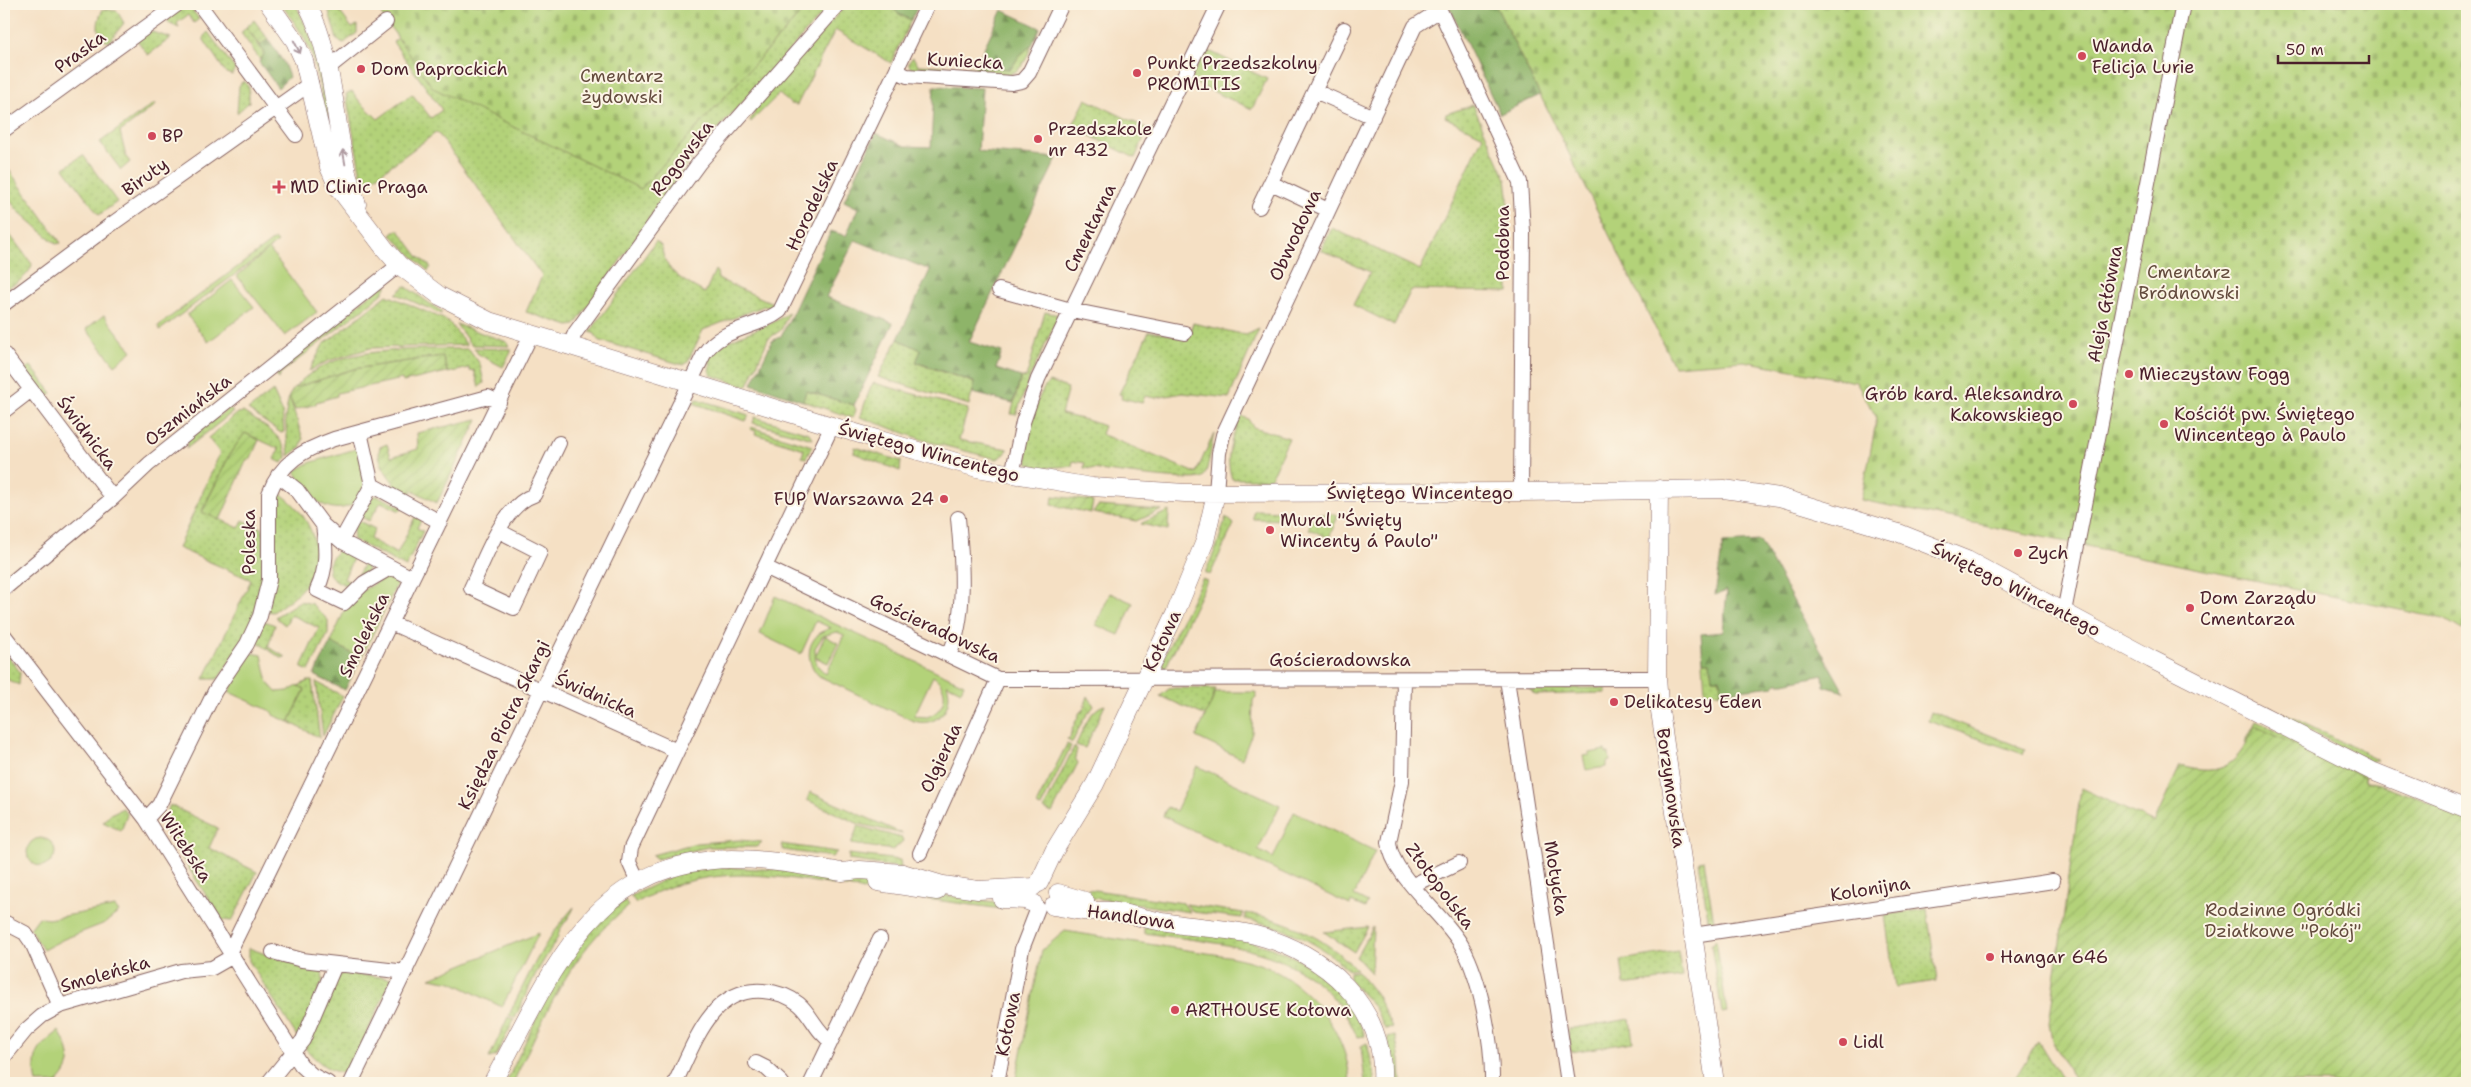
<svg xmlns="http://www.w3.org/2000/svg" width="2471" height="1087" viewBox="0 0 2471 1087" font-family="'Shantell Sans',sans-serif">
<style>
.grass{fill:url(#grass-dots);stroke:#7e7852}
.forest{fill:url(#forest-firs);stroke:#6c6a4a}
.cemetery{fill:url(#cemetery-stones);stroke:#7e7852}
.park{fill:#b3d279;stroke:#7e7852;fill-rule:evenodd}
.garden{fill:url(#garden-furrows);stroke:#7e7852}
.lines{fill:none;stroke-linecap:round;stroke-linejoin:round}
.minor-casing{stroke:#866361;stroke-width:16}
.tertiary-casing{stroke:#866361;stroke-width:19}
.minor{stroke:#fff;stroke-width:14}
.tertiary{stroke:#fff;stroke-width:18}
.oneway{stroke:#ae9aa0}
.poi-dot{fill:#d1495b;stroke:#fcf5e5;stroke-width:2}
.labels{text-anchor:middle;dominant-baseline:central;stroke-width:4;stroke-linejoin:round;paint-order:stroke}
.poi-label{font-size:18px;fill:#4a1f2b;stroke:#fcf5e5;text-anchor:start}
.street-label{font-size:18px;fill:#4a1f2b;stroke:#fcf5e5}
.park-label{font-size:18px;fill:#644c3e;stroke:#fcf5e5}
</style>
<defs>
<pattern id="grass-dots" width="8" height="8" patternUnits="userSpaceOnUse" patternTransform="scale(1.25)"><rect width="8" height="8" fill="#b3d279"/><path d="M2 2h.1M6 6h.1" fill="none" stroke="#9bb469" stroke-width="1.8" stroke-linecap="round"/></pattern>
<pattern id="forest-firs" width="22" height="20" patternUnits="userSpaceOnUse" patternTransform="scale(1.25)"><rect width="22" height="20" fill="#8eb469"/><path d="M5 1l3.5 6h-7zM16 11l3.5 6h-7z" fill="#769257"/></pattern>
<pattern id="cemetery-stones" width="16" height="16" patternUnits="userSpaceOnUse" patternTransform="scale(1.25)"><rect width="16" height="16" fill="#b3d279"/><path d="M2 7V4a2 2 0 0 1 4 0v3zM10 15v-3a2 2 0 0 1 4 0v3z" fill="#9bb469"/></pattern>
<pattern id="garden-furrows" width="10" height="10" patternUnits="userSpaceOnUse" patternTransform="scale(1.25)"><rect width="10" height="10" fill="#b3d279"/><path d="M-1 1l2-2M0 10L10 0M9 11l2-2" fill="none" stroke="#9bb469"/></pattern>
</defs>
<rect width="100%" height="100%" fill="#fcf5e5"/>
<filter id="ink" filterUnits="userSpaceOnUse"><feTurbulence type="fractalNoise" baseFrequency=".02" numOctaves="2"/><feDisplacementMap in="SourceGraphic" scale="10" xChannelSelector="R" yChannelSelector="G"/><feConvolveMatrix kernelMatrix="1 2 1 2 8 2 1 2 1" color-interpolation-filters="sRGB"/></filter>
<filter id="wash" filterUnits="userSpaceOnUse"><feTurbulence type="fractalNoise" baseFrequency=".0096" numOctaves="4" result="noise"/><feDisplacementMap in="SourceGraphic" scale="20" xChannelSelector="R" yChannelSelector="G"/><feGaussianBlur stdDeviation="1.12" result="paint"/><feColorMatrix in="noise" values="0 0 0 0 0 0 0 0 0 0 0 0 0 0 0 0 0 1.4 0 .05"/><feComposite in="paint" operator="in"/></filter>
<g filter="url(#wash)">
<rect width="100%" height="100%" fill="#f5e0c4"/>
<path class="grass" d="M281,4h14c30,51 34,116 45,174 -15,-41 -15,-85 -29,-125 -7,-18 -19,-34 -30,-49z
M327,4h7l18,24 5,-3v8l-13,10 -7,-3z
M809,4h22l-140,155 -116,166 -6,1 -43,-14 16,-36 -105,-144 -74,54 -17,-92 6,-3 8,11 18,17 34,-25 19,24 11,-8 -49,-68 5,-4 15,21 228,130z
M847,4h41l11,10 12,6 -20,43 -56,-33 -38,75 -6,-1 -12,-10 -28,28 -1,-2 5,-7 -4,-4z
M187,7l4,1 8,11 -5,4 -6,-8 -11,8 2,5 -11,-5 1,-6 11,-9z
M103,9l14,2 7,12 -15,19 -6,-2c-8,-11 -5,-20 0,-31z
M246,27l19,27 -4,7 -20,-28z
M149,31l22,7 -23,17 -11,-15z
M208,32l27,37 -3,6 -6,-2 -22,-33v-4z
M1030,44l2,1c-5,11 -8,25 -21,28v3l-97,-5 -5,-5v-4l4,-5 5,8 93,4 8,-13z
M1205,49l62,30 -15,30 -62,-28z
M242,82h3l4,6v14l-12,11 2,-27z
M1086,99l62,30 -13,29 -63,-31z
M155,103l1,2 -36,27 6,25 4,5 -9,8 -21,-28z
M1473,105l33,74 2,16 1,97 -98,-2 -17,35 -41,-20 17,-33 -49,-22 11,-22 88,42 63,-134 -38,-19 1,-3z
M83,155l34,47 -18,13 -35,-47z
M4,163l57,80 -5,1 -39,-34 -13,-18z
M4,227l28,37c-1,10 -18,23 -28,23z
M398,229l20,27 13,11 -3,4 -37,-36z
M656,241l6,6c1,25 24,35 43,46l10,-23 2,2 1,7 57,25 -4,4 -7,-2 -61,24 -16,33 -4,2 -85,-25 -3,-6 -5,-2z
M385,283l2,2 -5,9 -101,79 -2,6 -5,-7z
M405,286l37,26 -1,2 -45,-20z
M387,295l61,26 19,24 -96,3 -43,13 -19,10 14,-26z
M789,312l-8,18 -13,9 -20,46 -4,1 -33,-11 -2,-5 2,-7 -4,-2c19,-29 57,-28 82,-49z
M1045,312l14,3 -29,62 -14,38 -5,-1 10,-37 5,1z
M1193,323l53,12 13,-6 -30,69 -47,-5 -26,5 -11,-2 -3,7 -21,-5 1,-3 -3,-1 30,-63 39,7z
M456,324l51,18 2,4 -38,-1z
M898,339l23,11 -4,13 58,20 -6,22 -91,-28z
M474,348l37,1v3l-8,15 -25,-13z
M422,349h47l11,15 4,19 -5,4 -5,-17 -4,1 -1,-3 -21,5 -6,-17 -88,13 -60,19c32,-36 83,-37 128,-39z
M31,366l21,27 -7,6 -21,-28z
M1049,382l19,6 -7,26 29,7 14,5 -3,8 95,39 18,-40c-2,8 -6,41 -11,44 -9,7 -102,-7 -119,-9l1,-5 -12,-2 -1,5 -31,2 -12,-4c-7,-14 7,-72 20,-82z
M874,383l94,26 -9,31 49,9 -3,5 -8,5 -71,-18 -66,-24 11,-31z
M273,391l9,20 2,21 -3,1 -33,-23z
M806,391l48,14 2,5 -3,8 -50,-17z
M289,396l14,43 -3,9 -11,8 -4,-38z
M697,399l52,16 -3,6 -53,-18z
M229,408l4,4 -47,37 2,-9z
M243,412c19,13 41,22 44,46l-5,5 -8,-4 5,-10 -34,-16 -14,19 -29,59 37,17 4,-8 20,9 2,42 -13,56 -34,52h-14l47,-99 -73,-32 42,-95 -12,-15 30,-25z
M1241,416l7,3 5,8 36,11 -19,41h-38c-8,-23 0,-42 9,-63z
M755,417l54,16 4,6 -60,-16z
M751,427l61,19 -6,12 -4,-1 2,-8 -49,-15 1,-3 -6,-2z
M276,491c27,15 50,53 35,84 -8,17 -24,27 -38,37l-7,-1 5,-93z
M374,496h4l24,11 -2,4 -19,-9 -12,19 -10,-5 11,-17z
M1256,510l28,1v4l5,5 -36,-1v-7z
M1311,514h24l3,2 -9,22 -20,-9z
M415,517l6,3 -4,8 6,3 -17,36 -52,-27 -1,-10 4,-10 18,9 -5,10 27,15z
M1226,517l8,7 -24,51 -5,-2 12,-27z
M344,547l24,13 -1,13 -12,8 9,-18 -11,-5 -9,21 10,5 -2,4c-6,-3 -13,-5 -18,-9 -13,-9 -1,-27 10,-32z
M1202,579l5,2 -42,88 -2,-3 1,-10z
M300,601l12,3 16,16v14l-19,37 -7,-3v-3l17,-37 -28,-13 -6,10 -10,-8z
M264,621l11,4 -7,22 18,10 -5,1 -24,-16v-6z
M4,651l16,21 -1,13 -15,-7z
M1710,661l2,17h8l1,14 -16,1 -2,-31z
M308,681h4l8,57 -31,-16 16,-32 -7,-4z
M316,682l27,14 -20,40z
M1175,688l41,1 -10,27 -46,-20 9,-7z
M1528,688h78v5l-71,2z
M1088,696l6,10 -11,14 -11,23 -5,-4 3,-1 1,-6 9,-20 3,-1z
M1105,705l-20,43 -9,-3c6,-13 14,-37 29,-40z
M2268,706l110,53 -9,2 -101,-52z
M1931,712l94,37 -2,5 -95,-33z
M2256,721l109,53v7l-110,-54 -8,16 -2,-1z
M1067,744l4,2 -30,61 -3,-1 -1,-3z
M1074,747l3,2 -2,9 3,5 -26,50 -8,-4z
M810,792l93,42 -44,-10 -52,-24z
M170,805l48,23 -9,20 48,24 -25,49 -10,-1 -59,-92 1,-9z
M123,808l4,7 -6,16 -18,-9 7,-8z
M858,826l44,12 1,3 -10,9 -42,-6z
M739,840l23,2 -5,5h-49l-51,12 -5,-4 44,-12z
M781,844l56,8 -5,5 -49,-7z
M849,854l51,6 1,8 -52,-8z
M718,867l64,3 110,18 1,3 -2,5c-6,-1 -13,-4 -21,-5 -83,-13 -157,-33 -234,12l-5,-7 45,-22z
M1088,889l95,14 7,9 -104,-15z
M907,890l95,13v6l-98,-13z
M625,900l3,7c-58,43 -85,113 -115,176h-7l45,-96 46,-65z
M1186,904l57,9 -1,5 -49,-6z
M574,907c-3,11 -16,20 -16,30l-23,38 -20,43 -6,-3c18,-38 36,-77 65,-108z
M1927,909l10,72 -42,6 -10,-72z
M1245,913c42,6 82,26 111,56l-8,1c-29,-28 -63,-43 -103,-51z
M1144,926c88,11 184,13 221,110l-8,1c-37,-90 -130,-92 -213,-104z
M1368,927l-14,25 -30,-20z
M1373,927l-2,46 -15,-16z
M249,948l27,10 43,10 3,4 1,8 -25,58 -49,-77z
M1678,951l4,26 -58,8 -3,-25z
M1357,971l20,25 15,32 -7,1 -10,-21 -26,-29v-7z
M344,973l48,5 -42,92 -5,3c-17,0 -32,-16 -43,-28l35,-68z
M508,1017l6,3 -18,36 -7,2z
M1630,1019l3,23 -62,10 -3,-23z
M1395,1035l5,25 1,23h-10l1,-21 -4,-25z
M2038,1041l26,42h-52z
M1367,1043l7,29v11h-9l-4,-37z"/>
<path class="forest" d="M888,4h31l-8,16 -12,-6z
M1448,4h47l45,91 -40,19z
M1002,10l38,18 -8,17 -13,11 -8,13 -36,-2z
M268,39l16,24 5,14 -11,11 -19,-26 5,-8 -4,-9z
M934,86l48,2 -4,63 79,7 -88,184 33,10 -6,17 25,8 -8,26 -40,-10 1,-11 -58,-20 5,-12 -23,-11 32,-69 -75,-30 -29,57 67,26 -39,82 -48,-14 -3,10 -51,-17 20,-43 9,-5 11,-22 39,-83 15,5 12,-28 -14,-7 32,-68 29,13 26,1z
M1760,541l84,151 -20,-6 -1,-11 -39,8h-7l-3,3 -53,6 -1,-14h-8l-2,-16h-7l-2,-28 22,-2 4,-41 -12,4 8,-52z
M331,642l30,16 -16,32 -31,-15z"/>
<path class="cemetery" d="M374,4h435l-168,185 -208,-101z
M1495,4h972v622l-5,4 -18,-11 -583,-119 16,-82 -21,-36 -112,-21 -70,5z"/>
<path class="park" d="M275,239l3,3 -9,7 48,63 -32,24 -48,-60 31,-26 -108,80 -2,-4z
M232,280l22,27 -46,35 -21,-27z
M104,315l28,36 -17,14 -29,-36z
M359,448c2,7 6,15 7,22 3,32 -25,50 -50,30 -9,-7 -15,-19 -21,-29l14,-8z
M394,572l5,8 -38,78 -30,-16 15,-35 11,-13z
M1110,593l23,10 -14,32 -23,-10z
M775,596l189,88 -3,7 -14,-7c8,23 -10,46 -36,36l-92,-44c-17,-17 -11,-42 12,-48l-15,-7 -15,33 -41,-20zM837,632l7,3 -18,39 -10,-10 -1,-16 8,-12zM933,676c18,12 13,35 -6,41l-13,-1z
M825,636l13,7 -10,20 -13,-6z
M252,653l10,2 6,28 8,9 12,-1 10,-5 7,3 -16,33 -16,-7v-3l-44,-20 16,-33z
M1216,692h40v5l-3,3 -1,33 -10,26 -46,-22z
M1605,750l1,3h3l1,8 -3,1v5l-21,3 -3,-14 7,-1v-2z
M1197,766l83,39 -22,45 15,8 21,-46 81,39 -21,45 14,7 -3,5 -14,-6 -1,3 -187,-89 4,-9 9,4z
M27 852a14 14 0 1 1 28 0a14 14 0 1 1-28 0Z
M115,907l4,5 -14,11 -41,16 -21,11 -13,-21 9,-12 9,2z
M1065,931c42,7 85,13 128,20 20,3 41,5 60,11 51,15 95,68 97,121h-335l27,-133z
M539,933l-37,74 -50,-25 -22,-4z
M59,1031c12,21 16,34 -2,52h-20c-6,-29 1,-35 22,-52z"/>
<path class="garden" d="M254,20l14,19 -8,6 -14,-18z
M443,356l4,16 -44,10 -1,-3 -65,14v3l-21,6v2l-21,6 -6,-14 5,-8 60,-19z
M478,419l-41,84 -25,-13 -4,9 -18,-9 4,-7c-8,-9 -18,-25 -14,-36l7,-3 4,13 27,-8 -1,-16z
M245,433l14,7 -9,20 -3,-1 -27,61 -18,-8 29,-60z
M855,447l46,14 -1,10 -46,-18z
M1053,496l40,5 -2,12 -39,-8z
M1098,506l64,4 -25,11 -44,-8z
M1169,511l-1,19 -27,-6 1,-1z
M2255,726l109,51 1,4 15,3 87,32v267h-391l-24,-43 -3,-17 32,-235 73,35 26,-57c44,12 58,-2 75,-40z
M1704,860l10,62h-2l-4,-3 -9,-58z
M1716,940l11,72 -5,1 -11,-68z"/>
</g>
<g filter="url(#ink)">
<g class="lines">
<defs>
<path id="minor" d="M199,4l97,131
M1437,4l83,178 3,50 -2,260
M328,68l58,-46
M896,71l11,5 105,7 10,-2 7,-8 33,-69
M1315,91l58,26
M4,130l174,-126
M1271,183l57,27
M1259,207l85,-178
M999,290l72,20 114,23
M4,304l105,-78 202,-143
M569,347l6,-14 124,-170 140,-159
M4,354l109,144
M4,411l26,-20
M360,432l12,53
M278,475l19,15 26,35 18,16 71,37
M1012,475l11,-53 15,-43 181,-375
M1216,493l3,-40 4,-18 192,-409 25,-16
M323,525c3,23 5,42 -6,65l27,13 20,-20 26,-15
M499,531l41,21 -26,56 -43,-20c14,-29 31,-82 63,-93l25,-52
M341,541l31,-56 68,37
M765,567l233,112 659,-1
M4,589l109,-91 36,-34 250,-199
M2064,612l119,-608
M391,623l286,128
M4,635l142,184 155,246 11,10 16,8
M949,655c18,-37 13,-96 9,-137
M1404,679l-2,102 -13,61c2,34 56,73 73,104 19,34 31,99 30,137
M1507,679l61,404
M146,819l13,-14 56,-114 32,-47 13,-28 9,-36v-86c12,-32 34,-44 65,-55l154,-42 11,5
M920,853l78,-174
M638,882l-9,-20 2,-14 201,-422
M1413,885l46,-22
M4,922l21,11 7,10 28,63
M1693,935l360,-54
M230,951l301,-616
M273,952l29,8 104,12
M4,1057l22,-27 16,-14 18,-10 121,-35 31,-3 21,-12
M756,1063l10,5 16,15
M268,1083l35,-43 32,-75
M351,1083l353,-729c17,-27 53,-25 76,-43l148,-307
M675,1083c19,-38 36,-96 88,-92 13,1 26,5 36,13 12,10 18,29 32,37
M811,1083l69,-144
M997,1083l25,-134 16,-41"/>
<path id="tertiary" d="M269,4l26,37 9,20 25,106 9,20 47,62 14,16 41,31 49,25 343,105 145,42 115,19 93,6 336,-1 203,-3 55,8 120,36 68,27 184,99 221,112 95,38
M307,4c32,60 25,137 50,200
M1659,489l-2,189 2,26 56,379
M878,882l59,9
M1039,883l15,-32 41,-67 80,-170 30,-73 11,-48
M1058,893l27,8
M1002,899l23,1 8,3
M1053,906c10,1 20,4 30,5 9,1 18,-1 27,0 20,3 39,9 59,12 29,5 58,5 86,12 69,17 132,72 127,148
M492,1083c59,-106 96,-222 240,-224 37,0 74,7 110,13l18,-2 43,3 40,12 35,5 55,-3"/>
</defs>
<use href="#minor" class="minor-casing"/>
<use href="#tertiary" class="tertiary-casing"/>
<use href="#minor" class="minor"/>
<use href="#tertiary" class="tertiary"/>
</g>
<defs><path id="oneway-shaft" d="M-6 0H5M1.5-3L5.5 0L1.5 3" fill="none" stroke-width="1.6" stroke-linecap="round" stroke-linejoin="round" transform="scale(1.25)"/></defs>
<g class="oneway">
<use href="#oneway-shaft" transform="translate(297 47) rotate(64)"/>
<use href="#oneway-shaft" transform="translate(344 157) rotate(-100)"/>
</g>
</g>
<g class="poi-dot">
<circle cx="2082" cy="56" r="5"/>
<circle cx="361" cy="69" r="5"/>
<circle cx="1137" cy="73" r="5"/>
<circle cx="152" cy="136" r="5"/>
<circle cx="1038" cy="139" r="5"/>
<path d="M276.5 179.5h5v5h5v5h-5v5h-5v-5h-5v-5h5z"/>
<circle cx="2129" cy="374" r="5"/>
<circle cx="2073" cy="404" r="5"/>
<circle cx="2164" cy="424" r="5"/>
<circle cx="944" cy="499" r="5"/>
<circle cx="1270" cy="530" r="5"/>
<circle cx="2018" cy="553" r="5"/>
<circle cx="2190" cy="608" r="5"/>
<circle cx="1614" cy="702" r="5"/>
<circle cx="1990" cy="957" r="5"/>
<circle cx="1175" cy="1010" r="5"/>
<circle cx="1843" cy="1042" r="5"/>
</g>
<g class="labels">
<g class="poi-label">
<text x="2092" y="46">Wanda<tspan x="2092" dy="21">Felicja Lurie</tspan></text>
<text x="1147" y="63">Punkt Przedszkolny<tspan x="1147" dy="21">PROMITIS</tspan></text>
<text x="371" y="69">Dom Paprockich</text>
<text x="1048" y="129">Przedszkole<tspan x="1048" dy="21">nr 432</tspan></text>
<text x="162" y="136">BP</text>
<text x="290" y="187">MD Clinic Praga</text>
<text x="2139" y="374">Mieczysław Fogg</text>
<text x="2063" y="394" text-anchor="end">Grób kard. Aleksandra<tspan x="2063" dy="21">Kakowskiego</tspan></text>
<text x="2174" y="414">Kościół pw. Świętego<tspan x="2174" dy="21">Wincentego à Paulo</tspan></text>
<text x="934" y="499" text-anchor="end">FUP Warszawa 24</text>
<text x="1280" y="520">Mural "Święty<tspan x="1280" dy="21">Wincenty á Paulo"</tspan></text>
<text x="2028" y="553">Zych</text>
<text x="2200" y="598">Dom Zarządu<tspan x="2200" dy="21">Cmentarza</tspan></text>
<text x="1624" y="702">Delikatesy Eden</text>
<text x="2000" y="957">Hangar 646</text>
<text x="1185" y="1010">ARTHOUSE Kołowa</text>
<text x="1853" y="1042">Lidl</text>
</g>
<g class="street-label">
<text transform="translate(80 52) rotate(-36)">Praska</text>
<text transform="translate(965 61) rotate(3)">Kuniecka</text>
<text transform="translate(682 158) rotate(-52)">Rogowska</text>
<text transform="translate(145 177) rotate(-36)">Biruty</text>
<text transform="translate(812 205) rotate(-65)">Horodelska</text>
<text transform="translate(1090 228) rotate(-64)">Cmentarna</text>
<text transform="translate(1295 235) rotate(-65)">Obwodowa</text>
<text transform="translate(1503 243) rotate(-90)">Podobna</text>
<text transform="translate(2105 304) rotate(-79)">Aleja Główna</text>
<text transform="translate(188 410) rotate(-38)">Oszmiańska</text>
<text transform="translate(87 433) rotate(53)">Świdnicka</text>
<text transform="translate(929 452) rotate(15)">Świętego Wincentego</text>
<text x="1420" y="493">Świętego Wincentego</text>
<text transform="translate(249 542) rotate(-90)">Poleska</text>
<text transform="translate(2016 589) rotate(27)">Świętego Wincentego</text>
<text transform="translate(935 628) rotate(25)">Gościeradowska</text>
<text transform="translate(364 635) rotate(-64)">Smoleńska</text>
<text transform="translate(1162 641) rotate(-65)">Kołowa</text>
<text x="1340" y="660">Gościeradowska</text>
<text transform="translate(596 695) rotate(24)">Świdnicka</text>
<text transform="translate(504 725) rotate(-64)">Księdza Piotra Skargi</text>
<text transform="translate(941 758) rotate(-65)">Olgierda</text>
<text transform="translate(1671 788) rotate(82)">Borzymowska</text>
<text transform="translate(186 847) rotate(57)">Witebska</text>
<text transform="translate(1556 878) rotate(81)">Motycka</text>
<text transform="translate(1440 886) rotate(53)">Złotopolska</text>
<text transform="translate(1870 889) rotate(-9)">Kolonijna</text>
<text transform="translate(1131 917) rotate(8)">Handlowa</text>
<text transform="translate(105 974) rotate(-16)">Smoleńska</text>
<text transform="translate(1008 1024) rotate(-79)">Kołowa</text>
</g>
<g class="park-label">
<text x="622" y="76">Cmentarz<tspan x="622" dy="21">żydowski</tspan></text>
<text x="2189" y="272">Cmentarz<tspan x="2189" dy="21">Bródnowski</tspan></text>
<text x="2283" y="910">Rodzinne Ogródki<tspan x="2283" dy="21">Działkowe "Pokój"</tspan></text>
</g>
</g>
<rect width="2471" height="1087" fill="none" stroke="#fcf5e5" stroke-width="20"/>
<path d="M2278 55v8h91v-8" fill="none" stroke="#4a1f2b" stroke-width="2.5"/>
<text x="2286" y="55" font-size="15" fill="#4a1f2b" stroke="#fcf5e5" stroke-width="4" paint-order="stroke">50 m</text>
</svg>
